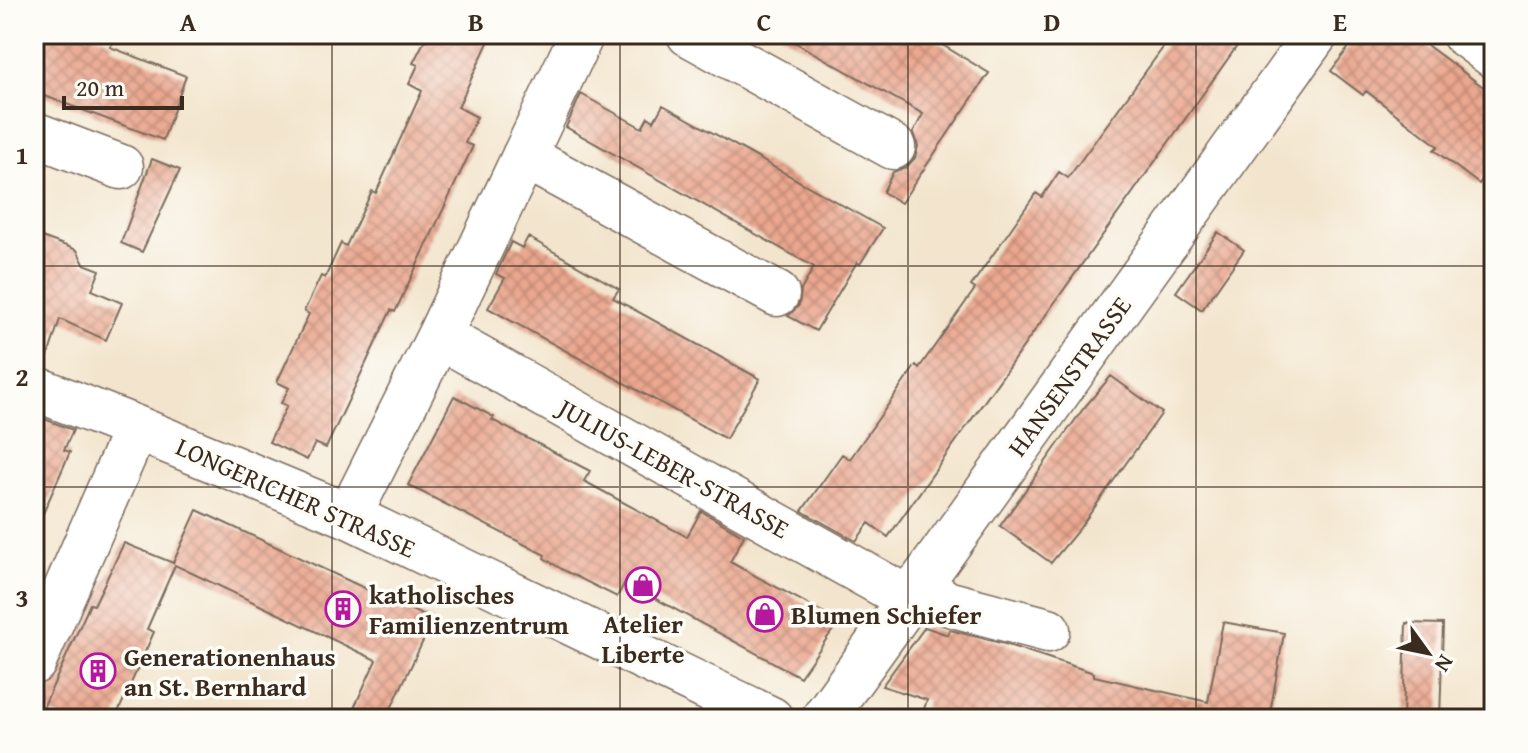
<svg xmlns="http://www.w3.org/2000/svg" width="1528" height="753" viewBox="0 0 1528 753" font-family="'Gentium Book Plus',serif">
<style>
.building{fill:url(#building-cross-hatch)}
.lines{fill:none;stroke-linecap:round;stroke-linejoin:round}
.minor-casing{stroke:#7b6b5b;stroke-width:47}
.minor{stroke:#fff;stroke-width:44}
.grid{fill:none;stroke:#3b2a1e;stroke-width:2;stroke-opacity:0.55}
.labels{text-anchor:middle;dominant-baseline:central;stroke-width:7;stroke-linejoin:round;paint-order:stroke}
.street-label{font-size:26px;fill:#3b2a1e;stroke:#fdfcf7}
.poi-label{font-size:26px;font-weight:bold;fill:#3b2a1e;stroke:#fdfcf7;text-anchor:start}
.neatline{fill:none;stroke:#3b2a1e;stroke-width:3}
.grid-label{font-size:26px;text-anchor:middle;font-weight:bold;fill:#3b2a1e}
</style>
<defs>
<pattern id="building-cross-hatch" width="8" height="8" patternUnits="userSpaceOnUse" patternTransform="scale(2)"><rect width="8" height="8" fill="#eba78f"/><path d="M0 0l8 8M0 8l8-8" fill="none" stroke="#c08874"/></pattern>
</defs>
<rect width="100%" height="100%" fill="#fdfcf7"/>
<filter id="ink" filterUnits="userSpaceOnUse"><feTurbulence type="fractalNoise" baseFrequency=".0125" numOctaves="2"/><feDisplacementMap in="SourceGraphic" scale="16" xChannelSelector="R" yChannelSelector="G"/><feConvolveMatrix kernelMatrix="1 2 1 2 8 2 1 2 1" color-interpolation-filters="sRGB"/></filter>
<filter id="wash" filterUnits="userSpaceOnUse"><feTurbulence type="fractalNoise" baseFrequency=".006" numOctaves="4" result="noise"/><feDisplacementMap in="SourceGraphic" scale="32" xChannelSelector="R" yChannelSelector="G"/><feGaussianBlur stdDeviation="1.8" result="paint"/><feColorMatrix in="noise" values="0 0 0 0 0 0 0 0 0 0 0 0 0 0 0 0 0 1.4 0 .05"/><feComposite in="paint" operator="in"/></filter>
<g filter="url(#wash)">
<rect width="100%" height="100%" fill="#f3e5cd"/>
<g id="blocks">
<path class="building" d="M34,34h57l22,8 -3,5 76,29 -23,64 -129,-48z
M428,34h64l-34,73 19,10 -12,26 8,3 -78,166 -4,-2 -65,138 -11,-5 -8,17 -38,-18 18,-36 -6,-3 8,-15 -12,-6 32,-68 -5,-3 17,-35 4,2 16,-35 5,3 26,-55 4,2 46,-102 -13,-7 9,-19 -5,-2z
M780,34h144l65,39 -88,130 -18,-11 10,-20 13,-4 9,-10 3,-12 -5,-13 10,-19z
M1173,34h47l17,12 -349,491 -19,-14 -13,18 -54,-30 40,-57 8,5 66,-94 3,3 56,-79 -4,-3 65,-93 6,4 17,-25 9,6z
M1359,34h53l82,61v67l-15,22 -45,-34 4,-4 -72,-55 -3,4 -32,-24z
M581,94l61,34 6,-11 6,4 9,-16 220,123 -23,36 -3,-2 -41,69 -28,-15 11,-11 2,-15 13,-23 -248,-140z
M152,159l28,11 -38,82 -21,-9z
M1218,232l26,18 -42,60 -26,-18z
M34,234l43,16 7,14 16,6 -8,20 30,13 -16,37 -46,-21 -15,46 -11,-1z
M528,237l91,52 -6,9 147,81 -34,60 -238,-131 17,-30 -9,-4 15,-32 11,6z
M1111,376l51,37 -83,116 -28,34 -51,-37 83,-117z
M454,396l40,21 -2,3 98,51 -6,10 103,56 14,-26 43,25 -14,26 109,59 -39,56 -175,-95 -8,15 -54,-27 -19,-12 1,-3 -137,-70z
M34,415l39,15 -9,20 6,2 -36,82z
M197,510l236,110 -47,99h-37l27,-59 -201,-95 -28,64 7,3 -39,87h-52l-21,-9 48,-106 4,1 30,-62 49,20z
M1223,622l61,11 -15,86h-309l-36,-10 3,-9 -45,-14 43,-59 23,8 2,-5 55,14 89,29v3l114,26z
M1406,623l37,1 -3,95h-37z"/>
</g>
</g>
<g filter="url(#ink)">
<use href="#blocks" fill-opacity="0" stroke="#7b6b5b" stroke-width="2"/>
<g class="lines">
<defs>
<path id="minor" d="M689,34l204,113
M1464,34l30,22
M34,134l87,33
M524,156l253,138
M439,336l470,263
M34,388l102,40 213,88 422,203
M349,516l90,-180 143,-302
M919,584l27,19 102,27
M34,662l102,-234
M823,719l493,-685"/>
</defs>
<use href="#minor" class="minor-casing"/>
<use href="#minor" class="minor"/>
</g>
</g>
<path class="grid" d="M332,34v685M620,34v685M908,34v685M1196,34v685M34,266h1460M34,487h1460"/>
<defs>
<symbol id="shop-ring" viewBox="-11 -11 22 22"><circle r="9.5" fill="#fdfcf7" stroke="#b5179e" stroke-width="1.5"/><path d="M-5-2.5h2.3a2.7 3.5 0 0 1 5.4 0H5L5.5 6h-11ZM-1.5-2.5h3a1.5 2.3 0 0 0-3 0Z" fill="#b5179e"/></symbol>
<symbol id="building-ring" viewBox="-11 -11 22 22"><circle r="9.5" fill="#fdfcf7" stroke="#b5179e" stroke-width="1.5"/><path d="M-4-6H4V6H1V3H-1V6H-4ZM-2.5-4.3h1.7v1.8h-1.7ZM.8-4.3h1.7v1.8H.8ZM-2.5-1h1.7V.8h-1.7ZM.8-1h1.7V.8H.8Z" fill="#b5179e"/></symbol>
</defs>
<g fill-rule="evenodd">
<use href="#shop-ring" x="623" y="565" width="40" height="40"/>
<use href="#building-ring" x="323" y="589" width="40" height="40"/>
<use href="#shop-ring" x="745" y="594" width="40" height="40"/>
<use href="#building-ring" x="78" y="651" width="40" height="40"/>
</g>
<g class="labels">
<g class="street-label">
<text transform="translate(1069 376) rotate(-54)">HANSENSTRASSE</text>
<text transform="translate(674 468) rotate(29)">JULIUS-LEBER-STRASSE</text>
<text transform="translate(296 497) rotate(24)">LONGERICHER STRASSE</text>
</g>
<g class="poi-label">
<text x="369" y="594">katholisches<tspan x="369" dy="30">Familienzentrum</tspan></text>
<text x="791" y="614">Blumen Schiefer</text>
<text x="643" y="623" text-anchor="middle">Atelier<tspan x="643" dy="30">Liberte</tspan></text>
<text x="124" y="656">Generationenhaus<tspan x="124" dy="30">an St. Bernhard</tspan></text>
</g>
</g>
<rect width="1528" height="753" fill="none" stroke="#fdfcf7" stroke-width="88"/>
<g transform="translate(1428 653) rotate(123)" stroke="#fdfcf7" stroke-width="6" paint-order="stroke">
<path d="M0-6L14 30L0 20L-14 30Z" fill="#3b2a1e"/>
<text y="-12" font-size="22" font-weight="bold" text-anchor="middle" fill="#3b2a1e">N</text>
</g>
<path d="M64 96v12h118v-12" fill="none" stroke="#3b2a1e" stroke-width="4"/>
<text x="76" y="96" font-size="24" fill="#3b2a1e" stroke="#fdfcf7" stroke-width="6" paint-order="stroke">20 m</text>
<rect x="44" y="44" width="1440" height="665" class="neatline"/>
<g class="grid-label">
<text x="188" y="31">A</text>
<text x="476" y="31">B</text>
<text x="764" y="31">C</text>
<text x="1052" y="31">D</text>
<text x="1340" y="31">E</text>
<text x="22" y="164">1</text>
<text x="22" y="386">2</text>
<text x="22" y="607">3</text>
</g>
</svg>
